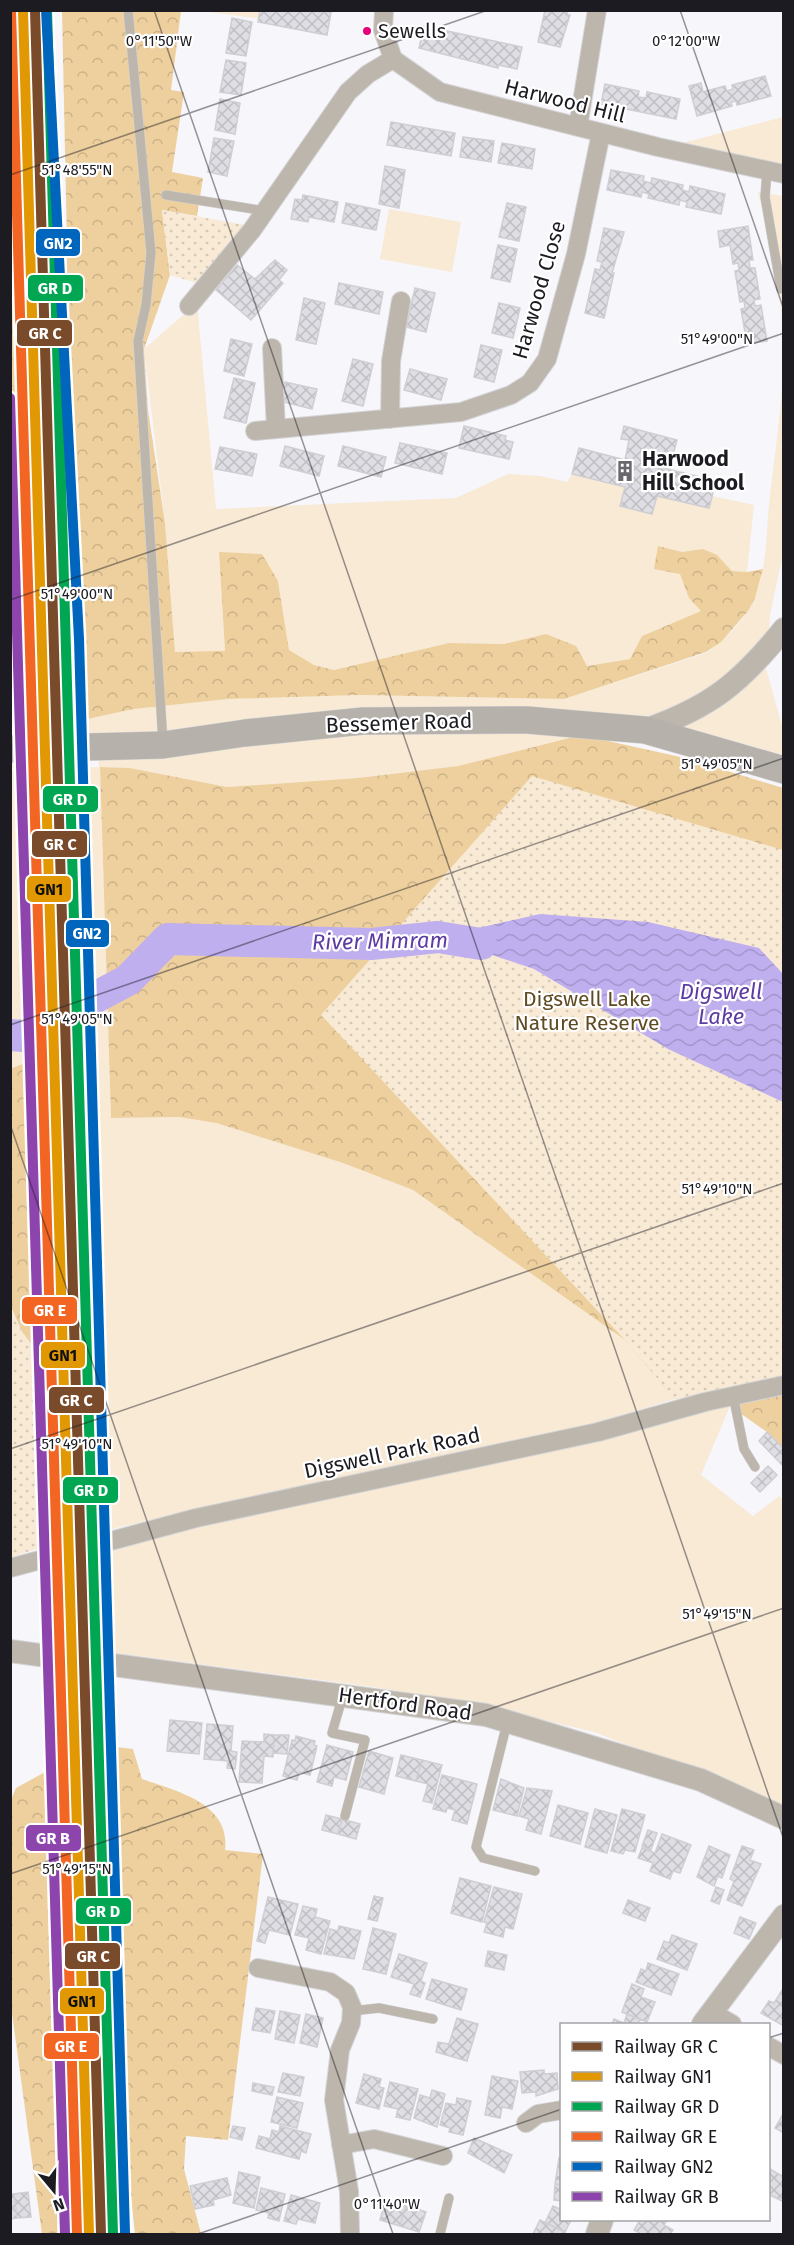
<svg xmlns="http://www.w3.org/2000/svg" width="794" height="2245" viewBox="0 0 794 2245" font-family="'Fira Sans',sans-serif">
<style>
.green{fill:#f8ead5}
.forest{fill:url(#forest-crowns)}
.park{fill:url(#park-dots)}
.water{fill:url(#water-waves)}
.lines{fill:none;stroke-linecap:round;stroke-linejoin:round}
.river{stroke:#bfafef;stroke-width:32}
.building{fill:url(#building-cross-hatch);stroke:#cfced3;stroke-width:1.5}
.service-casing{stroke:#d4d4d7;stroke-width:10}
.minor-casing{stroke:#d4d4d7;stroke-width:20}
.tertiary-casing{stroke:#d4d4d7;stroke-width:24}
.primary-casing{stroke:#d4d4d7;stroke-width:28}
.service{stroke:#bdb6ac;stroke-width:9}
.minor{stroke:#bdb6ac;stroke-width:18}
.tertiary{stroke:#bdb6ac;stroke-width:22}
.primary{stroke:#b6b1ab;stroke-width:27}
.rail-1-casing{stroke:#fff;stroke-width:15}
.rail-2-casing{stroke:#fff;stroke-width:15}
.rail-3-casing{stroke:#fff;stroke-width:15}
.rail-4-casing{stroke:#fff;stroke-width:15}
.rail-5-casing{stroke:#fff;stroke-width:15}
.rail-6-casing{stroke:#fff;stroke-width:15}
.rail-1{stroke:#7a4b2a;stroke-width:10}
.rail-2{stroke:#e19803;stroke-width:10}
.rail-3{stroke:#00a651;stroke-width:10}
.rail-4{stroke:#f26522;stroke-width:10}
.rail-5{stroke:#0065bd;stroke-width:10}
.rail-6{stroke:#8e44ad;stroke-width:10}
.ticks{fill:none;stroke:#1c1b21;stroke-width:1.5;stroke-opacity:0.45}
.bus-dot{fill:#e5007d;stroke:#fff;stroke-width:2}
.labels{text-anchor:middle;dominant-baseline:central;stroke-width:4.5;stroke-linejoin:round;paint-order:stroke}
.bus-label{font-size:20px;fill:#1c1b21;stroke:#fff;text-anchor:start}
.street-label{font-size:21px;fill:#1c1b21;stroke:#fff}
.poi-label{font-size:21px;font-weight:bold;fill:#1c1b21;stroke:#fff;text-anchor:start}
.park-label{font-size:21px;fill:#604a22;stroke:#fff}
.water-label{font-size:22px;font-style:italic;fill:#5d3ba2;stroke:#fff}
.ticks-label{font-size:15px;text-anchor:middle;fill:#1c1b21;stroke:#fff;stroke-width:4.5;stroke-linejoin:round;paint-order:stroke}
.line-badge{stroke:#fff;stroke-width:2}
.badge-label{font-size:16px;text-anchor:middle;font-weight:bold;fill:#fff}
.pale-badge-label{font-size:16px;text-anchor:middle;font-weight:bold;fill:#111}
</style>
<defs>
<pattern id="forest-crowns" width="20" height="18" patternUnits="userSpaceOnUse" patternTransform="scale(1.5)"><rect width="20" height="18" fill="#eed09e"/><path d="M2 6a3 3 0 1 1 6 0M12 15a3 3 0 1 1 6 0" fill="none" stroke="#ccb288"/></pattern>
<pattern id="park-dots" width="8" height="8" patternUnits="userSpaceOnUse" patternTransform="scale(1.5)"><rect width="8" height="8" fill="#f8ead5"/><path d="M2 2h.1M6 6h.1" fill="none" stroke="#d4c8b7" stroke-width="1.8" stroke-linecap="round"/></pattern>
<pattern id="water-waves" width="16" height="10" patternUnits="userSpaceOnUse" patternTransform="scale(1.5)"><rect width="16" height="10" fill="#bfafef"/><path d="M0 5q4-4 8 0t8 0" fill="none" stroke="#a496cd"/></pattern>
<pattern id="building-cross-hatch" width="8" height="8" patternUnits="userSpaceOnUse" patternTransform="scale(1.5)"><rect width="8" height="8" fill="#dfdee4"/><path d="M0 0l8 8M0 8l8-8" fill="none" stroke="#bfbec3"/></pattern>
</defs>
<rect width="100%" height="100%" fill="#f6f6fb"/>
<path class="green" d="M201,11h62l-1,8z
M783,117v53l-116,-23z
M758,192l25,4v357l-13,62 -1,18 -26,35 -86,54 -569,19 -10,-20 56,-12 94,-10 132,-4 204,4 142,-46c18,-13 36,-30 46,-50 15,-29 14,-67 17,-98 7,-62 18,-125 13,-187 -3,-42 -14,-85 -24,-126z
M389,209l72,13 -9,50 -72,-13z
M197,303l19,206 240,-11 52,-24 33,2 26,6 5,-8 53,13 -5,19 32,8 5,-18 52,12 3,-12 42,9 -7,67 -15,-1c-18,-20 -23,-23 -50,-19 -3,25 2,40 20,59l-60,25 -12,23 -43,7 -41,-32 -42,10 -55,-1 -115,27 -20,-5 -25,-15 -11,-69 -59,-29 6,100 -50,1 -10,-130 -21,-174z
M765,665l18,64v26l-99,-28 1,-4z
M394,727l187,8 -123,31 -100,12 -131,9 -97,-19 -30,-1 11,351 68,-1 37,6 127,40 70,27 212,150 50,59 -87,26 -464,101 -81,21 -8,-340 -8,-145 -17,7v-300l11,3 8,-2 -18,-2v-7h21l1,9 66,-3 -1,-11z
M730,1406l-29,69 52,41 26,-20 4,4v305l-189,-73 -110,-26 -110,-19 -326,-43 -4,-75 153,-43 222,-46z"/>
<path class="forest" d="M62,11h119l-10,79 13,2 -12,80 31,6 -6,38 -35,-6 8,65 -26,74 4,61 17,113 10,129 50,-1 -6,-99 43,2 16,27 11,69 25,15 20,5 115,-27 55,1 42,-10 30,12 11,20 43,-7 12,-23 59,-25 -12,-13 -9,-24 -26,-5 4,-23 24,6 21,-3 14,6 15,16 15,1 16,-3 -8,29 -7,13 -27,31 -15,10 -142,47 -204,-4 -132,4 -94,10 -56,12 -1,-95 -12,-283 2,-99z
M11,144l4,122 21,200 13,260 -38,-1z
M581,735l104,23 98,30v588l-108,23 -50,-59 -212,-150 -70,-27 -127,-40 -37,-6 -68,1 -11,-351 30,1 97,19 131,-9 100,-12z
M27,1062l8,145 2,145 -15,-20 -11,-25 -1,-238z
M783,1391v58l-16,-17 -37,-26z
M108,1746l25,3 9,30c34,12 89,24 83,71l38,4 -35,286 -42,-4 -2,33 17,65h-66l-15,-145 2,-126 -9,-61z
M56,1766l16,125 8,116 3,227h-41l-31,-228v-206l5,-12z"/>
<path class="park" d="M162,210l83,15 -48,58 -27,-8z
M532,776l251,74v526l-108,23 -50,-59 -304,-325z
M10,1307l12,25 15,20 6,195 -32,10z"/>
<path class="water" d="M540,914l108,8 111,26 24,26v128l-115,-53 -134,-80 -96,-32z"/>
<g class="lines">
<path class="river" d="M10,1035l13,1 105,-56 40,-41 203,5 67,-7 43,7"/>
</g>
<path class="building" d="M260,10l71,2 -4,23 -69,-13z
M545,10h23l-1,5h3l-10,32 -22,-5z
M232,18l20,4 -6,34 -20,-3z
M424,26l98,21 -5,22 -19,-4v3l-79,-20z
M226,60l20,3 -5,32 -21,-3z
M765,76l6,20 -34,9 -1,-4 -5,1 1,4 -35,10 -8,-30 12,-3 2,9 22,-6 2,5 6,-2 -1,-4z
M605,84l34,7 -1,6 8,1 1,-6 33,7 -4,20 -75,-15z
M220,99l20,4 -5,31 -20,-4z
M391,122l64,11 -4,23 -64,-11z
M463,137l31,4 -3,21 -31,-5z
M214,138l20,3 -7,35 -19,-4z
M502,143l33,6 -3,20 -34,-6z
M385,166l20,4 -6,38 -20,-4z
M611,170l33,6 -1,5 8,2 1,-5 31,7 -1,5 7,2 1,-6 35,8 -4,20 -35,-7 1,-5 -7,-2 -1,5 -31,-7 1,-4 -7,-2 -1,5 -34,-7z
M303,195l35,7 -4,20 -25,-5 -1,5 -17,-3 4,-20 7,1z
M346,203l34,7 -4,20 -34,-7z
M507,203l19,4 -7,34 -20,-4z
M748,226l5,34h-4l1,8h5l5,31 -6,1 1,6 6,-1 6,36 -20,3 -6,-35 4,-1 -1,-7 -4,1 -5,-31 4,-1 -1,-7 -5,1 -3,-19 -10,2 -2,-16z
M604,228l20,4 -12,41h2l-10,45 -19,-5 10,-44 5,1 2,-8 -5,-1z
M498,245l19,4 -7,33 -19,-4z
M275,260l12,10 -8,10 4,3 -32,37 -35,-30 21,-25 18,14z
M339,283l44,9 -4,22 -44,-10z
M415,288l20,5 -9,39 -20,-5z
M304,298l21,5 -9,41 -20,-4z
M499,303l21,5 -7,30 -21,-5z
M231,339l21,5 -8,32 -20,-5z
M481,345l21,5 -8,32 -20,-5z
M353,359l20,5 -10,42 -21,-5z
M410,369l37,10 -6,21 -37,-10z
M234,378l21,5 -9,40 -22,-5z
M285,382l32,7 -5,20 -32,-8z
M464,426l42,10 -1,4 8,2 -4,17 -50,-11z
M624,426l53,14 -5,19 -5,-1 -3,10 52,13 -7,27 -52,-12 -5,18 -32,-8 5,-19 -53,-13 7,-26 46,12 4,-20 -8,-1z
M400,443l47,10 -5,21 -47,-11z
M285,446l39,10 -5,20 -39,-10z
M343,446l43,11 -5,20 -43,-11z
M220,447l37,7 -5,22 -37,-7z
M767,1432l17,17v18l-25,-26z
M768,1466l9,9 -17,17 -9,-9z
M170,1720l32,3 -3,31 -32,-3z
M207,1724l26,2 -2,25 6,1 -2,17 -8,-1 1,-7 -24,-2z
M264,1734l10,1 -1,22 -9,-1 -2,27 -23,-1 3,-41 22,1z
M274,1735h15l-2,19 -14,-1z
M296,1736l19,5 -1,4 3,1 -7,29 -11,-3 -2,8 -14,-4 9,-36 3,1z
M327,1745l26,7 -7,28 -12,-3 -2,9 -15,-4z
M369,1751l24,7 -9,36 -25,-7z
M401,1755l21,5 -6,21 -20,-5z
M422,1760l20,5 -10,38 -9,-2 5,-17 -12,-3z
M442,1775l35,9 -10,40 -15,-4 3,-10 -8,-2 -1,4 -13,-3z
M501,1779l23,9 -7,28 -24,-6z
M527,1788l25,3 -11,43 -15,-4 3,-11 -10,-3z
M558,1805l30,8 -8,31 -30,-8z
M595,1809l22,6 -10,38 -22,-6z
M622,1809l23,6 -10,37 -10,-2 -2,4 -12,-3z
M326,1815l16,4 -4,15 -16,-4z
M342,1819l18,5 -4,15 -18,-5z
M648,1830l9,3 -6,17 -9,-4z
M662,1834l29,11 -11,28 -7,-2 -3,8 -20,-8 3,-8 -15,-5 4,-10 13,5z
M709,1846l21,9 -8,23 -4,-2 -4,10 -17,-9z
M742,1846l12,4 -4,10 11,4 -19,42 -15,-6 7,-19 -4,-2z
M460,1878l31,8 -9,36 -31,-9z
M494,1887l28,7 -9,35 -8,-2 -2,10 -19,-5 3,-9 -3,-1z
M716,1887l8,3 -5,14 -8,-3z
M374,1896l9,2 -6,23 -9,-2z
M268,1897l30,7 -8,31 -21,-5 -4,13 -8,-2z
M628,1900l22,8 -5,13 -22,-8z
M303,1906l14,3 -2,8 15,4 -9,33 -15,-4 3,-12 -14,-3z
M740,1917l16,6 -7,16 -15,-6z
M339,1926l22,5 -7,28 -30,-5 6,-25 8,2z
M373,1928l23,6 -10,40 -23,-5z
M672,1935l25,9 -10,26 -30,-11 7,-18 5,2z
M488,1951l19,4 -3,15 -19,-4z
M399,1954l28,9 -6,18 4,2 -5,14 -10,-3 4,-10 -23,-7z
M648,1963l31,11 -8,21 -35,-13 5,-13 5,2z
M432,1979l35,10 -6,21 -35,-11z
M632,1984l12,5 -3,8 14,5 -8,20 -25,-10z
M784,1987v39l-23,-13 8,-12 5,2z
M256,2008l19,3 -5,22 -18,-3z
M280,2011l20,4 -6,28 -19,-4z
M306,2014l17,4 -6,29 -17,-4z
M627,2014l13,5 -2,5h-26l2,-5 10,4z
M457,2018l21,6 -11,37 -31,-9 2,-10 11,2z
M544,2070v4l13,-1 1,16 -22,7v-4l-14,1 -2,-21z
M283,2073l21,4 -4,19 -22,-4z
M364,2074l17,5 -2,8 5,1 -5,21 -23,-6z
M492,2076l26,5 -6,28 -10,-2 -2,11 -15,-3z
M390,2082l28,7 -8,31 -14,-3 2,-8 -14,-3z
M253,2083l21,4 -2,8 -20,-4z
M432,2090l13,4 -8,33 -23,-9 6,-23 10,3z
M277,2097l26,6 -6,25 -26,-6z
M457,2098l14,3 -8,34 -14,-3 1,-4 -10,-3 6,-22 10,2z
M783,2114h1v19l-9,-5z
M233,2126l12,2 -3,12 -12,-3z
M280,2126l31,8 -5,19 -5,-2 -2,8 -43,-11 3,-12 11,3 2,-9 7,2z
M474,2138l38,17 -8,18 -36,-20z
M559,2158h3v27l-7,-1z
M768,2168l16,9v25l-16,-8z
M239,2172l21,5 -6,31 -21,-5z
M227,2178l4,17 -18,5 1,5 -19,4 -5,-23z
M555,2184l7,1v16l-8,-1z
M261,2188l24,6 -6,27 -11,-3 1,-5 -13,-3z
M28,2192l3,25 -14,1 -3,-24z
M10,2194h4l3,24 -7,1z
M291,2195l29,8 -5,20 -17,-4 -2,5 -12,-3z
M386,2199l20,6 -6,21 -20,-6z
M406,2205l20,7 -7,20 -19,-6z
M553,2206l9,4v10h9l-6,12 -20,-9z
M540,2220l25,12 -2,2h-30z
M640,2220h27l-3,5 9,5 -3,4h-29l-7,-4z"/>
<g class="lines">
<defs>
<path id="service" d="M128,10l23,243 -5,52 -8,36 25,402
M767,171l-2,26 16,92
M166,195l99,16
M733,1395l11,54 11,18
M343,1695l-11,38 33,7 -20,76
M507,1723l-31,124 7,11 52,13
M352,2011l27,-3 54,11
M440,2234l9,-36"/>
<path id="minor" d="M384,10l-1,20 10,29 47,33 218,55 126,27
M578,127l19,-117
M189,306l63,-76 96,-138 20,-18 25,-15
M272,348l4,81
M390,419l1,-58 10,-60
M255,431l206,-19 50,-17 19,-12 17,-24 29,-105 25,-121
M10,1568l186,-50 402,-86 107,-30 79,-17
M258,1968l72,14 16,11 6,14 -1,16 -11,27 -6,50 15,91 1,43
M711,2012l21,12
M768,2046l16,9
M526,2123l12,-9 24,-4
M341,2145l33,-6 69,17"/>
<path id="tertiary" d="M645,730c66,-23 95,-47 139,-101
M10,1651l476,64 215,65 83,38
M703,2024l81,-108
M597,2234l5,-14"/>
<path id="primary" d="M10,749l153,-4 82,-12 118,-12 164,-1 118,10 139,40"/>
</defs>
<use href="#service" class="service-casing"/>
<use href="#minor" class="minor-casing"/>
<use href="#tertiary" class="tertiary-casing"/>
<use href="#primary" class="primary-casing"/>
<use href="#service" class="service"/>
<use href="#minor" class="minor"/>
<use href="#tertiary" class="tertiary"/>
<use href="#primary" class="primary"/>
<defs>
<path id="rail-1" d="M35,10l66,2224"/>
<path id="rail-2" d="M23,10l66,2224"/>
<path id="rail-3" d="M47,10l66,2224"/>
<path id="rail-4" d="M11,11l66,2223"/>
<path id="rail-5" d="M46,10l33,629 46,1594"/>
<path id="rail-6" d="M10,398l55,1836"/>
</defs>
<use href="#rail-1" class="rail-1-casing"/>
<use href="#rail-2" class="rail-2-casing"/>
<use href="#rail-3" class="rail-3-casing"/>
<use href="#rail-4" class="rail-4-casing"/>
<use href="#rail-5" class="rail-5-casing"/>
<use href="#rail-6" class="rail-6-casing"/>
<use href="#rail-1" class="rail-1"/>
<use href="#rail-2" class="rail-2"/>
<use href="#rail-3" class="rail-3"/>
<use href="#rail-4" class="rail-4"/>
<use href="#rail-5" class="rail-5"/>
<use href="#rail-6" class="rail-6"/>
</g>
<path class="ticks" d="M154,10l630,1830M680,10l104,300M10,175l478,-165M10,600l774,-267M10,1025l774,-267M10,1124l383,1110M10,1449l774,-266M10,1874l774,-266M768,2038l16,-5M198,2234l364,-125"/>
<defs>
<symbol id="building-bare" viewBox="-9 -9 18 18"><path d="M-4-6H4V6H1V3H-1V6H-4ZM-2.5-4.3h1.7v1.8h-1.7ZM.8-4.3h1.7v1.8H.8ZM-2.5-1h1.7V.8h-1.7ZM.8-1h1.7V.8H.8Z" fill="#68686d" stroke="#fff" stroke-width="2.5" paint-order="stroke"/></symbol>
</defs>
<g fill-rule="evenodd">
<use href="#building-bare" x="610" y="456" width="30" height="30"/>
</g>
<circle class="bus-dot" cx="367" cy="31" r="5"/>
<g class="labels">
<g class="bus-label">
<text x="378" y="31">Sewells</text>
</g>
<g class="street-label">
<text transform="translate(565 101) rotate(14)">Harwood Hill</text>
<text transform="translate(539 290) rotate(-74)">Harwood Close</text>
<text transform="translate(399 723) rotate(-2)">Bessemer Road</text>
<text transform="translate(392 1453) rotate(-12)">Digswell Park Road</text>
<text transform="translate(405 1704) rotate(8)">Hertford Road</text>
</g>
<g class="poi-label">
<text x="642" y="459">Harwood<tspan x="642" dy="24">Hill School</tspan></text>
</g>
<g class="park-label">
<text x="587" y="999">Digswell Lake<tspan x="587" dy="24">Nature Reserve</tspan></text>
</g>
<g class="water-label">
<text transform="translate(380 941) rotate(-1)">River Mimram</text>
<text x="721" y="991">Digswell<tspan x="721" dy="25">Lake</tspan></text>
</g>
</g>
<g class="ticks-label">
<text x="159" y="46">0°11'50"W</text>
<text x="686" y="46">0°12'00"W</text>
<text x="77" y="175">51°48'55"N</text>
<text x="717" y="344">51°49'00"N</text>
<text x="77" y="599">51°49'00"N</text>
<text x="717" y="769">51°49'05"N</text>
<text x="77" y="1024">51°49'05"N</text>
<text x="717" y="1194">51°49'10"N</text>
<text x="77" y="1449">51°49'10"N</text>
<text x="717" y="1619">51°49'15"N</text>
<text x="77" y="1874">51°49'15"N</text>
<text x="387" y="2209">0°11'40"W</text>
</g>
<g class="line-badge">
<rect x="35" y="228" width="46" height="29" rx="6" fill="#0065bd"/>
<rect x="27" y="274" width="57" height="28" rx="6" fill="#00a651"/>
<rect x="16" y="319" width="57" height="28" rx="6" fill="#7a4b2a"/>
<rect x="42" y="785" width="57" height="28" rx="6" fill="#00a651"/>
<rect x="31" y="830" width="57" height="28" rx="6" fill="#7a4b2a"/>
<rect x="26" y="875" width="46" height="28" rx="6" fill="#e19803"/>
<rect x="65" y="919" width="45" height="29" rx="6" fill="#0065bd"/>
<rect x="21" y="1296" width="57" height="29" rx="6" fill="#f26522"/>
<rect x="40" y="1341" width="46" height="28" rx="6" fill="#e19803"/>
<rect x="48" y="1386" width="57" height="28" rx="6" fill="#7a4b2a"/>
<rect x="62" y="1476" width="57" height="28" rx="6" fill="#00a651"/>
<rect x="25" y="1824" width="57" height="28" rx="6" fill="#8e44ad"/>
<rect x="75" y="1897" width="57" height="28" rx="6" fill="#00a651"/>
<rect x="64" y="1942" width="57" height="28" rx="6" fill="#7a4b2a"/>
<rect x="59" y="1987" width="46" height="28" rx="6" fill="#e19803"/>
<rect x="43" y="2032" width="57" height="28" rx="6" fill="#f26522"/>
</g>
<g class="badge-label">
<text x="58" y="249">GN2</text>
<text x="55" y="294">GR D</text>
<text x="45" y="339">GR C</text>
<text x="70" y="805">GR D</text>
<text x="60" y="850">GR C</text>
<text x="87" y="939">GN2</text>
<text x="50" y="1316">GR E</text>
<text x="76" y="1406">GR C</text>
<text x="91" y="1496">GR D</text>
<text x="53" y="1844">GR B</text>
<text x="103" y="1917">GR D</text>
<text x="93" y="1962">GR C</text>
<text x="71" y="2052">GR E</text>
</g>
<g class="pale-badge-label">
<text x="49" y="895">GN1</text>
<text x="63" y="1361">GN1</text>
<text x="82" y="2007">GN1</text>
</g>
<rect width="794" height="2245" fill="none" stroke="#1c1b21" stroke-width="24"/>
<rect x="560" y="2023" width="210" height="198" fill="#ffffff" stroke="#a4a4a6" stroke-width="1.5"/>
<rect x="572" y="2042" width="30" height="9" fill="#7a4b2a" stroke="#a4a4a6" stroke-width="1.5"/>
<text x="614" y="2053" font-size="18" fill="#1c1b21">Railway GR C</text>
<rect x="572" y="2072" width="30" height="9" fill="#e19803" stroke="#a4a4a6" stroke-width="1.5"/>
<text x="614" y="2083" font-size="18" fill="#1c1b21">Railway GN1</text>
<rect x="572" y="2102" width="30" height="9" fill="#00a651" stroke="#a4a4a6" stroke-width="1.5"/>
<text x="614" y="2113" font-size="18" fill="#1c1b21">Railway GR D</text>
<rect x="572" y="2132" width="30" height="9" fill="#f26522" stroke="#a4a4a6" stroke-width="1.5"/>
<text x="614" y="2143" font-size="18" fill="#1c1b21">Railway GR E</text>
<rect x="572" y="2162" width="30" height="9" fill="#0065bd" stroke="#a4a4a6" stroke-width="1.5"/>
<text x="614" y="2173" font-size="18" fill="#1c1b21">Railway GN2</text>
<rect x="572" y="2192" width="30" height="9" fill="#8e44ad" stroke="#a4a4a6" stroke-width="1.5"/>
<text x="614" y="2203" font-size="18" fill="#1c1b21">Railway GR B</text>
<g transform="translate(54 2191) rotate(161)" stroke="#ffffff" stroke-width="4.5" paint-order="stroke">
<path d="M0-4.5L10 22L0 15L-10 22Z" fill="#1c1b21"/>
<text y="-9" font-size="16" font-weight="bold" text-anchor="middle" fill="#1c1b21">N</text>
</g>
</svg>
